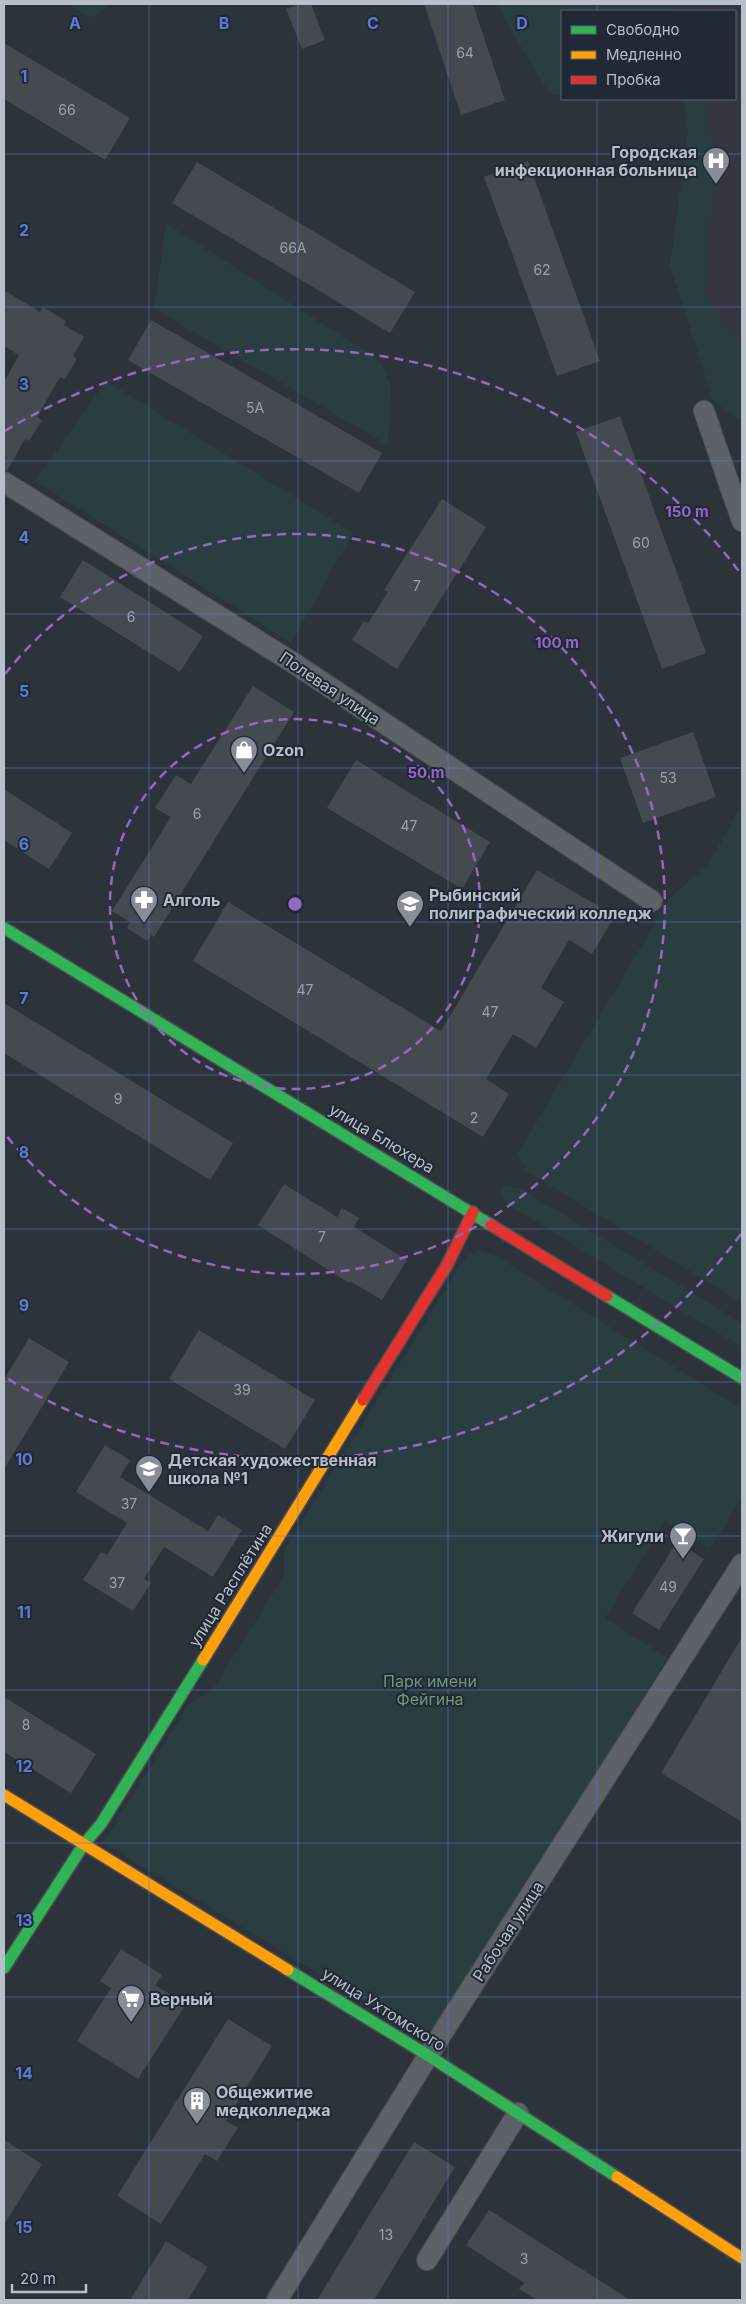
<svg xmlns="http://www.w3.org/2000/svg" width="746" height="2304" viewBox="0 0 746 2304" font-family="Inter,sans-serif">
<style>
.medical{fill:#363643}
.green{fill:#2a3d40}
.building{fill:#454a50}
.lines{fill:none;stroke-linecap:round;stroke-linejoin:round}
.street-casing{stroke:#4b4f54;stroke-width:22}
.fast-casing{stroke:#4b4f54;stroke-width:14}
.slow-casing{stroke:#4b4f54;stroke-width:14}
.jam-casing{stroke:#4b4f54;stroke-width:14}
.street{stroke:#5d6168;stroke-width:20}
.fast{stroke:#30b455;stroke-width:11}
.slow{stroke:#ff9f0a;stroke-width:11}
.jam{stroke:#e5322d;stroke-width:11}
.grid{fill:none;stroke:#5b7bd2;stroke-width:1;stroke-opacity:0.55}
.ring{fill:none;stroke:#9367c3;stroke-width:2.5;stroke-dasharray:9 6}
.labels{text-anchor:middle;dominant-baseline:central;stroke-width:4;stroke-linejoin:round;paint-order:stroke}
.number-label{font-size:14px;fill:#9aa2ac}
.poi-label{font-size:16px;font-weight:bold;fill:#b7bfca;stroke:#202935;text-anchor:start}
.street-label{font-size:16px;fill:#b7bfca;stroke:#202935}
.park-label{font-size:16px;fill:#6f9a77;stroke:#202935}
.grid-label{font-size:16px;text-anchor:middle;font-weight:bold;fill:#5b7bd2;stroke:#202935;stroke-width:4;stroke-linejoin:round;paint-order:stroke}
.centre{fill:#9367c3;stroke:#202935;stroke-width:2.5}
.ring-label{font-size:15px;text-anchor:middle;font-weight:bold;fill:#9367c3;stroke:#202935;stroke-width:4;stroke-linejoin:round;paint-order:stroke}
</style>
<rect width="100%" height="100%" fill="#2d333a"/>
<path class="medical" d="M672,4h70v419l-61,-176 16,-148h38v-88h-60z"/>
<path class="green" d="M66,4h44l-18,14z
M498,4h178v7h-114v85l-13,-3 -45,-75z
M683,99h23l10,80 -8,55 -2,60 29,43 7,15v64l-5,2 -24,-17 -43,-136 18,-135z
M166,223l214,138 11,26 -3,58 -234,-136z
M106,381l247,152 -62,110 -256,-162z
M742,803v500l-214,-131 -11,-17 153,-257 40,-36z
M504,1186l17,3 221,134v23l-28,-15 -205,-126 -8,-12z
M479,1251l17,5 246,153v88l-32,52 -45,-28 -60,97 63,40 -230,365 -11,10 -14,-2 -310,-188 87,-141 21,-10 73,-116v-25l177,-287 6,-8z"/>
<path class="building" d="M300,4h11l14,36 -23,9 -16,-40z
M424,4h49l32,96 -44,15z
M4,43l126,75 -25,42 -101,-61z
M528,161l72,200 -43,15 -73,-199z
M197,162l218,130 -25,41 -218,-130z
M4,290l36,22 3,-5 23,14 -2,4 20,12 -11,19 4,3 -12,20 -5,-2 -23,40 5,3 -13,21 -4,-2 -18,32 -3,-1v-88l15,-27 -15,-9z
M151,320l231,133 -23,40 -231,-133z
M620,416l86,237 -44,16 -86,-237z
M442,499l44,28 -89,142 -45,-29 12,-19 4,2 20,-31 -4,-2z
M83,560l120,76 -23,36 -120,-75z
M253,686l41,26 -140,225 -3,-2 -4,6 -20,-13 3,-6 -18,-11 59,-94 -16,-9 21,-33 15,9z
M693,732l23,65 -73,26 -23,-65z
M356,760l134,82 -28,47 -135,-81z
M4,789l68,44 -23,36 -45,-29z
M537,870l78,46 -23,38 -23,-14 -28,48 23,14 -28,46 -23,-14 -27,45 23,15 -26,43 -290,-176 35,-59 213,129z
M4,1003l229,140 -23,37 -206,-127z
M284,1184l53,33 5,-9 17,10 -5,9 53,33 -25,40 -32,-19 -1,2 -91,-58z
M199,1330l116,70 -30,49 -116,-70z
M29,1338l40,24 -65,107v-89z
M105,1445l25,15 -10,17 88,54 10,-16 24,15 -29,47 -49,-30 -20,32 7,4 -18,28 -50,-31 18,-28 6,3 20,-32 -51,-31z
M677,1542l27,17 -45,71 -27,-17z
M742,1637v185l-81,-49z
M4,1697l92,57 -25,39 -67,-41z
M121,1949l41,26 -7,10 31,19 -48,75 -61,-38 34,-53 -11,-7z
M228,2019l44,27 -46,75 12,7 -21,33 -12,-7 -44,70 -44,-28z
M4,2140l38,24 -38,61z
M414,2142l41,25 -81,133h-57z
M489,2210l141,90h-93l-18,-11 5,-6 -58,-38z
M166,2241l42,26 -20,33h-58z"/>
<g class="lines">
<defs>
<path id="street" d="M704,411l38,110
M4,482l288,180 360,239
M427,2260l91,-147
M277,2300l164,-265 301,-471"/>
<path id="fast" d="M4,928l487,297
M607,1296l135,82
M4,1968l80,-124 17,-20 102,-164
M288,1970l141,86 188,121"/>
<path id="slow" d="M203,1660l160,-260
M4,1795l284,175
M617,2177l125,81"/>
<path id="jam" d="M491,1225l116,71
M363,1400l84,-135 26,-53"/>
</defs>
<use href="#street" class="street-casing"/>
<use href="#fast" class="fast-casing"/>
<use href="#slow" class="slow-casing"/>
<use href="#jam" class="jam-casing"/>
<use href="#street" class="street"/>
<use href="#fast" class="fast"/>
<use href="#slow" class="slow"/>
<use href="#jam" class="jam"/>
</g>
<path class="grid" d="M149,4v2296M298,4v2296M448,4v2296M597,4v7M597,99v2201M4,154h738M4,307h738M4,461h738M4,614h738M4,768h738M4,922h738M4,1075h738M4,1229h738M4,1382h738M4,1536h738M4,1690h738M4,1843h738M4,1997h738M4,2150h738"/>
<g class="ring">
<circle cx="295" cy="904" r="185"/>
<path d="M5 674A370 370 0 1 1 5 1134"/>
<path d="M741 1234A555 555 0 0 1 5 1377M5 431A555 555 0 0 1 741 574"/>
</g>
<defs>
<symbol id="hospital-pin" viewBox="-11 -11 22 30"><path d="M0 17L-7.5 6A9.5 9.5 0 1 1 7.5 6Z" fill="#878e98" stroke="#202935"/><path d="M-5-5h3v3.5h4V-5h3V5h-3V1.5h-4V5h-3Z" fill="#fff"/></symbol>
<symbol id="shop-pin" viewBox="-11 -11 22 30"><path d="M0 17L-7.5 6A9.5 9.5 0 1 1 7.5 6Z" fill="#878e98" stroke="#202935"/><path d="M-5-2.5h2.3a2.7 3.5 0 0 1 5.4 0H5L5.5 6h-11ZM-1.5-2.5h3a1.5 2.3 0 0 0-3 0Z" fill="#fff"/></symbol>
<symbol id="pharmacy-pin" viewBox="-11 -11 22 30"><path d="M0 17L-7.5 6A9.5 9.5 0 1 1 7.5 6Z" fill="#878e98" stroke="#202935"/><path d="M-2-6h4v4h4v4h-4v4h-4v-4h-4v-4h4Z" fill="#fff"/></symbol>
<symbol id="university-pin" viewBox="-11 -11 22 30"><path d="M0 17L-7.5 6A9.5 9.5 0 1 1 7.5 6Z" fill="#878e98" stroke="#202935"/><path d="M0-5L7-2L0 1L-7-2ZM-4 1L0 2.5L4 1V4Q0 6-4 4Z" fill="#fff"/></symbol>
<symbol id="school-pin" viewBox="-11 -11 22 30"><path d="M0 17L-7.5 6A9.5 9.5 0 1 1 7.5 6Z" fill="#878e98" stroke="#202935"/><path d="M0-5L7-2L0 1L-7-2ZM-4 1L0 2.5L4 1V4Q0 6-4 4Z" fill="#fff"/></symbol>
<symbol id="bar-pin" viewBox="-11 -11 22 30"><path d="M0 17L-7.5 6A9.5 9.5 0 1 1 7.5 6Z" fill="#878e98" stroke="#202935"/><path d="M-6-5H6L.8 .8V4.5H3.5V6h-7V4.5H-.8V.8Z" fill="#fff"/></symbol>
<symbol id="supermarket-pin" viewBox="-11 -11 22 30"><path d="M0 17L-7.5 6A9.5 9.5 0 1 1 7.5 6Z" fill="#878e98" stroke="#202935"/><path d="M-6-5.5h2.5l.6 2H6L4.5 2H-2.5L-4.4-4H-6ZM-1.5 3.2a1.3 1.3 0 1 0 .1 0ZM3 3.2a1.3 1.3 0 1 0 .1 0Z" fill="#fff"/></symbol>
<symbol id="building-pin" viewBox="-11 -11 22 30"><path d="M0 17L-7.5 6A9.5 9.5 0 1 1 7.5 6Z" fill="#878e98" stroke="#202935"/><path d="M-4-6H4V6H1V3H-1V6H-4ZM-2.5-4.3h1.7v1.8h-1.7ZM.8-4.3h1.7v1.8H.8ZM-2.5-1h1.7V.8h-1.7ZM.8-1h1.7V.8H.8Z" fill="#fff"/></symbol>
</defs>
<g fill-rule="evenodd">
<use href="#hospital-pin" x="700" y="145" width="32" height="43"/>
<use href="#shop-pin" x="228" y="734" width="32" height="43"/>
<use href="#pharmacy-pin" x="128" y="884" width="32" height="43"/>
<use href="#university-pin" x="394" y="888" width="32" height="43"/>
<use href="#school-pin" x="133" y="1453" width="32" height="43"/>
<use href="#bar-pin" x="667" y="1520" width="32" height="43"/>
<use href="#supermarket-pin" x="115" y="1983" width="32" height="43"/>
<use href="#building-pin" x="181" y="2085" width="32" height="43"/>
</g>
<g class="labels">
<g class="number-label">
<text x="465" y="52">64</text>
<text x="67" y="109">66</text>
<text x="293" y="247">66А</text>
<text x="542" y="269">62</text>
<text x="255" y="407">5А</text>
<text x="641" y="542">60</text>
<text x="417" y="585">7</text>
<text x="131" y="616">6</text>
<text x="668" y="777">53</text>
<text x="197" y="813">6</text>
<text x="409" y="825">47</text>
<text x="305" y="989">47</text>
<text x="490" y="1011">47</text>
<text x="118" y="1098">9</text>
<text x="474" y="1117">2</text>
<text x="322" y="1236">7</text>
<text x="242" y="1389">39</text>
<text x="129" y="1503">37</text>
<text x="117" y="1582">37</text>
<text x="668" y="1586">49</text>
<text x="26" y="1724">8</text>
<text x="386" y="2234">13</text>
<text x="524" y="2258">3</text>
</g>
<g class="poi-label">
<text x="697" y="152" text-anchor="end">Городская<tspan x="697" dy="18">инфекционная больница</tspan></text>
<text x="263" y="750">Ozon</text>
<text x="429" y="895">Рыбинский<tspan x="429" dy="18">полиграфический колледж</tspan></text>
<text x="163" y="900">Алголь</text>
<text x="168" y="1460">Детская художественная<tspan x="168" dy="18">школа №1</tspan></text>
<text x="664" y="1536" text-anchor="end">Жигули</text>
<text x="150" y="1999">Верный</text>
<text x="216" y="2092">Общежитие<tspan x="216" dy="18">медколледжа</tspan></text>
</g>
<g class="street-label">
<text transform="translate(330 688) rotate(34)">Полевая улица</text>
<text transform="translate(382 1138) rotate(31)">улица Блюхера</text>
<text transform="translate(230 1585) rotate(-58)">улица Расплётина</text>
<text transform="translate(508 1931) rotate(-57)">Рабочая улица</text>
<text transform="translate(384 2009) rotate(32)">улица Ухтомского</text>
</g>
<g class="park-label">
<text x="430" y="1681">Парк имени<tspan x="430" dy="18">Фейгина</tspan></text>
</g>
</g>
<g class="grid-label">
<text x="75" y="29">A</text>
<text x="224" y="29">B</text>
<text x="373" y="29">C</text>
<text x="522" y="29">D</text>
<text x="24" y="82">1</text>
<text x="24" y="236">2</text>
<text x="24" y="390">3</text>
<text x="24" y="543">4</text>
<text x="24" y="697">5</text>
<text x="24" y="850">6</text>
<text x="24" y="1004">7</text>
<text x="24" y="1158">8</text>
<text x="24" y="1311">9</text>
<text x="24" y="1465">10</text>
<text x="24" y="1618">11</text>
<text x="24" y="1772">12</text>
<text x="24" y="1926">13</text>
<text x="24" y="2079">14</text>
<text x="24" y="2233">15</text>
</g>
<circle cx="295" cy="904" r="8" class="centre"/>
<g class="ring-label">
<text x="687" y="517">150 m</text>
<text x="557" y="648">100 m</text>
<text x="426" y="778">50 m</text>
</g>
<rect width="746" height="2304" fill="none" stroke="#b7bfca" stroke-width="10"/>
<rect x="561" y="10" width="175" height="90" fill="#202935" stroke="#5c6571"/>
<rect x="571" y="26" width="25" height="8" fill="#30b455" stroke="#5c6571"/>
<text x="606" y="35" font-size="15" fill="#b7bfca">Свободно</text>
<rect x="571" y="51" width="25" height="8" fill="#ff9f0a" stroke="#5c6571"/>
<text x="606" y="60" font-size="15" fill="#b7bfca">Медленно</text>
<rect x="571" y="76" width="25" height="8" fill="#e5322d" stroke="#5c6571"/>
<text x="606" y="85" font-size="15" fill="#b7bfca">Пробка</text>
<path d="M12 2284v8h74v-8" fill="none" stroke="#b7bfca" stroke-width="2.5"/>
<text x="20" y="2284" font-size="15" fill="#b7bfca" stroke="#202935" stroke-width="4" paint-order="stroke">20 m</text>
</svg>
